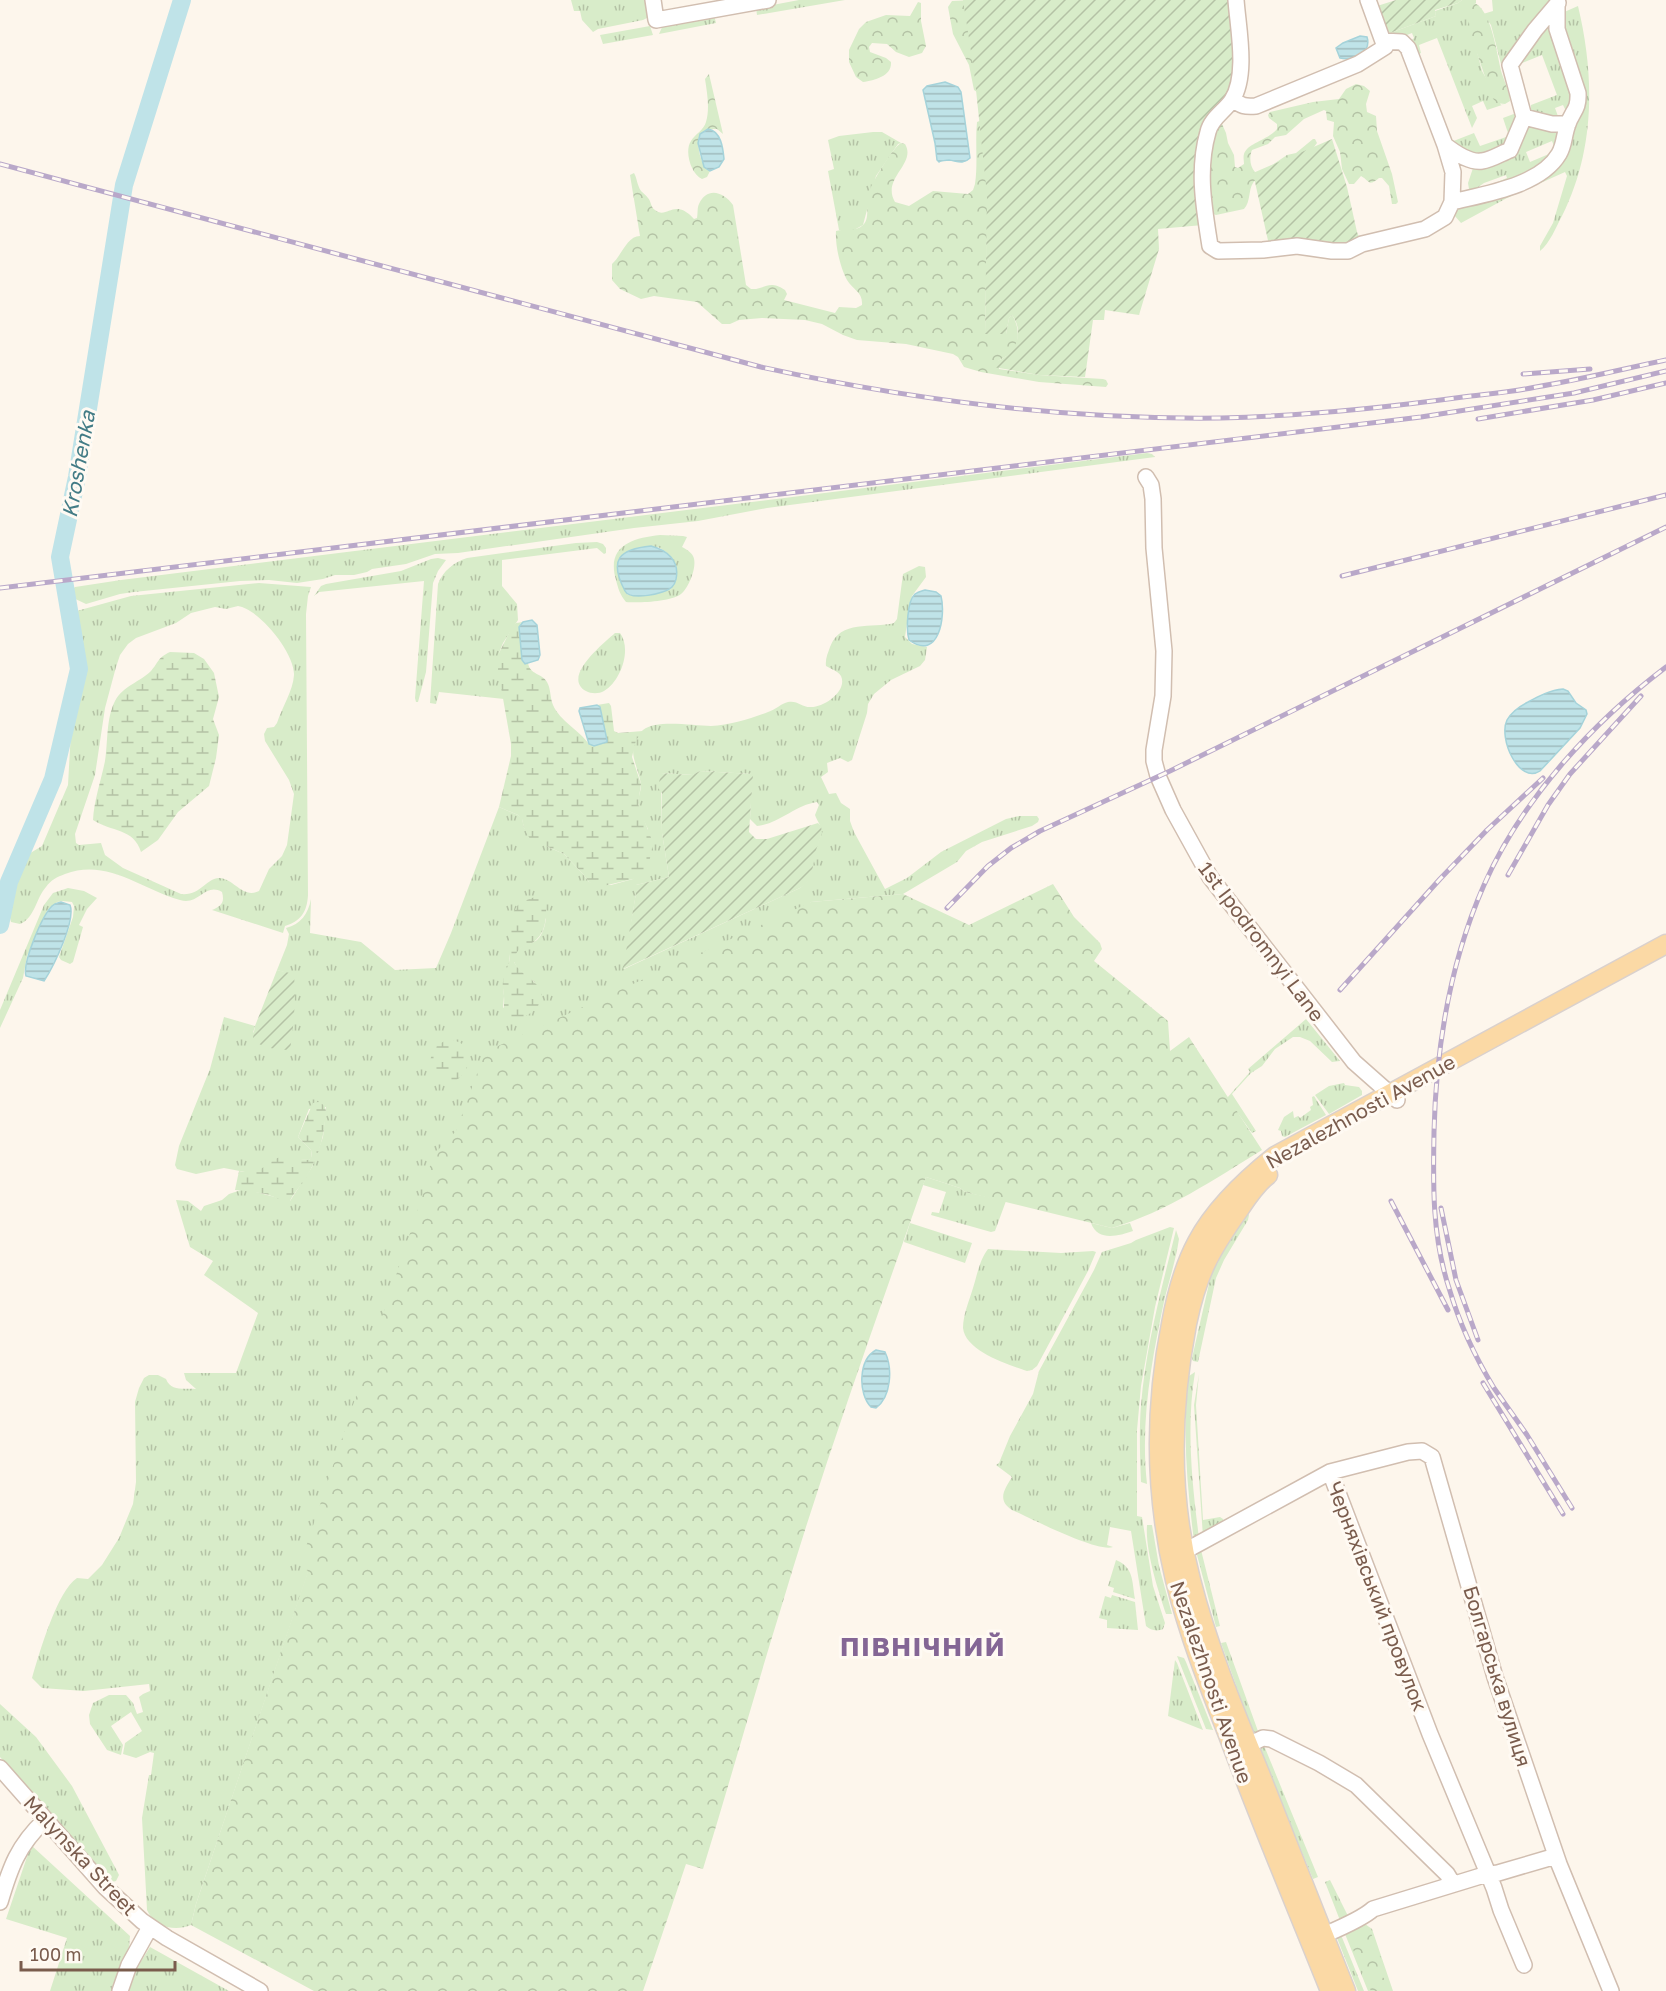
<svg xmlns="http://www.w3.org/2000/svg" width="1666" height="1991" viewBox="0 0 1666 1991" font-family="'Golos Text',sans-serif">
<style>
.grass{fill:url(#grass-tufts);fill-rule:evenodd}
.forest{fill:url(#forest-crowns)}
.wetland{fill:url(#wetland-marsh)}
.garden{fill:url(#garden-furrows)}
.water{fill:url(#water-rules);stroke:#a5d3da;stroke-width:1.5}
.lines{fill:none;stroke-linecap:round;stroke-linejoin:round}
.river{stroke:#bfe3e8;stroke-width:18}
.minor-casing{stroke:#d1beb0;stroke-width:18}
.major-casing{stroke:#dad1cd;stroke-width:21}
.minor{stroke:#fff;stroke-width:15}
.major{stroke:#fbd9a5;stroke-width:18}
.rail-casing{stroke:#b9a8c9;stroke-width:5}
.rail{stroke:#fffaf3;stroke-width:3;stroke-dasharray:9;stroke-linecap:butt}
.labels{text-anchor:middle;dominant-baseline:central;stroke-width:6;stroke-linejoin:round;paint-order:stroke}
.street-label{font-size:20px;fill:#7a5c4d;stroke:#fffaf3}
.water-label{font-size:21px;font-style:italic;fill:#437c86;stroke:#fffaf3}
.district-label{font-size:26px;font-weight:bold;letter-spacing:1.5px;fill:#846695;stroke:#fffaf3}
</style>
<defs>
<pattern id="grass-tufts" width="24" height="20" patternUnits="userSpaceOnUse" patternTransform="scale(1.5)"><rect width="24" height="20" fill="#d8ecc9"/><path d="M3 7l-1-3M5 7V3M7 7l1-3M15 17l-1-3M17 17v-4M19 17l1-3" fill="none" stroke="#b4c2a5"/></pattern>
<pattern id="forest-crowns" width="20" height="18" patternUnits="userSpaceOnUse" patternTransform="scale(1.5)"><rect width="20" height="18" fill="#d8ecc9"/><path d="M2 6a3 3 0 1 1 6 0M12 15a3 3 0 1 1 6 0" fill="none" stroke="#b4c2a5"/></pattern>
<pattern id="wetland-marsh" width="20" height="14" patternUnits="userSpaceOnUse" patternTransform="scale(1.5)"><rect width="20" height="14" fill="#d8ecc9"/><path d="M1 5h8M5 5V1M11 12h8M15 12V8" fill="none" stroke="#b4c2a5"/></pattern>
<pattern id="garden-furrows" width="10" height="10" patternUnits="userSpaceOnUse" patternTransform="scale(1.5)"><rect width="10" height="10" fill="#d8ecc9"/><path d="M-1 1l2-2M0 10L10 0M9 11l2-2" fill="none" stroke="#b4c2a5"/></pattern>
<pattern id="water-rules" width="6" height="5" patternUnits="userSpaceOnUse" patternTransform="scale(1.5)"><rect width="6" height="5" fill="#bfe3e8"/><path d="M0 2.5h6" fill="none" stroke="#a0bbbe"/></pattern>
</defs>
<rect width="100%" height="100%" fill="#fdf6ec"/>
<path class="grass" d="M571,0h77l1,17 -6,3 -45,9 -5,3 -11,-12 -2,-9h-6z
M799,0h46l-88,15 -1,-7z
M1462,0h14v3h-4l5,49 5,19 19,34 4,-1 -18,6 -4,-9 -11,5 5,12 -5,10 -35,-90 -18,7 2,8 -7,3 -4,-14 4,-4 -2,-5 -10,4 -12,-4 46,-17 -1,-5 23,-8z
M1492,0h61l-44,60 -8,4 -10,-39 -8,-11 10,-3z
M1578,6c17,71 17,144 -16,210 -6,11 -12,27 -22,35v-5l13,-23 14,-47 -2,-4 -58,26 -46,25 -7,-8v-7l86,-32 38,-62 -16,-101z
M714,15l2,8 -57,11 4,-9z
M1550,23l23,70 -5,18h-2l-3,-6 -8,3 4,11 -28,-7v-7l26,-10 -15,-40 -25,10 27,-41z
M650,26l3,9 -50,9 -3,-9z
M1519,112l-10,35 -27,12 -31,-17 23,-9 6,13 29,-10 -6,-18z
M1528,124l33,5 -4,22 -42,32 -23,3 3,-3 12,-5 -1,-3 -22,8 -10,7 -5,-1 -1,-6 6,-18 10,-1zM1552,141l4,10 -26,11 -4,-10z
M873,132h9l19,11 -3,1 -22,32 -13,49 -9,5h-15l-11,-59 6,-2 -6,-29 11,-4z
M1147,453l5,1 3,3 -388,51 -69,13 -64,7 -176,25 -23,1 -29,10 -34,5 -5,3 -13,3h-19l-12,4 -26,4 -28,-3 -29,1 -106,11 -14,2 -34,10 -17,-8 1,-5 5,-4 46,-7z
M660,535l23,1 4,1 -5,10c4,2 9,5 11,9 5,9 -4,32 -12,38 -11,8 -42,9 -55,8 -6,-7 -8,-14 -10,-22 -10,-34 16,-42 44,-45zM658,547c22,12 17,20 13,42l-24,6h-19l-2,-3 -8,-21z
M597,542l6,2 3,4v5l-2,1 -7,-6 -95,12v26l15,18 1,16 -15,23 -4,10 5,46 -65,-7 -3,12 -6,-1 8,-119c5,-13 16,-22 29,-26l109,-15z
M438,558l8,2 -8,11 -5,12 -7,89 -8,30h-2l-1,-4 9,-117 -105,11 -5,4 7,-10 5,-2 75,-13 30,-12z
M919,566l6,1 1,10 -14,19 -2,7 -5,34 7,7 15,3 -2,13 -5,6 -29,14 -17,14 -6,10 -1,9 -15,47 -4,2 -8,-4 -13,5 1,9 -7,5 8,17 7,-1 5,10 9,6v12l4,11 31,57 22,-11 34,-26 65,-33 13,-3h18l2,3 -1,3 -6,4 -50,16 -16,9 -9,11 -54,32 -92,8 -412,401 -203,601 -5,21c-16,7 -37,2 -44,-15l-5,-92 7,-43h2l3,-22 -4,-1 -14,6 -13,-4 2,-11 17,-12 -11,-19 -20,14 12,19 -2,10 -14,-5 -17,-26 -1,-9 4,-12 16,-8h17l7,8 4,11 6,-2 -4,-15 4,-3 7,-3 -1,-7 -65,7 -42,-3 -10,-10c7,-24 25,-87 45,-100l11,1 14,-14 17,-27 14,-34 3,-22 -1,-80 4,-14 5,-10 5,-3h9l8,4c5,13 18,9 30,10l-10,-9 -2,-7h52l22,-60 -54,-38 9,-14 -23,-14 -14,-47 12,1 13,10 3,-5 18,-6 7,-6 15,-5 46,12 22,-34 11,-30 3,-30 -17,2 -11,28 13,13 1,8 -3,2 -31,-1 -19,12 -5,1h-9l-21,-4 -28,6 -19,-5 -2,-4 4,-19 31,-77 14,-52 31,9 -2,7 41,-58 -17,-5 10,-25 2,-11 -3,-6c15,-4 22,-14 25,-29l-1,34 51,9 34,28 41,-2 15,-35 48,-126 19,8 4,3 2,10 24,19 16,7 18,19 7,9 22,3 22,-6 15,-50c-4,-8 -9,-17 -10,-26 0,-6 3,-12 3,-18 -2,-18 -18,-38 2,-55 14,-11 50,-4 68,-4 19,-1 39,-7 57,-14 7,-2 14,-9 20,-10 9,-2 14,5 22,5 13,1 38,-16 31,-31 -3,-5 -10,-7 -15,-10 -1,-7 2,-13 4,-19 10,-28 42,-18 64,-24l3,-4 6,-45zM700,771l52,3 -2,45 7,7c22,-2 38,-21 60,-24l2,3 -4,10c2,6 7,11 6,17 0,6 -4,12 -6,18 -3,15 -1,29 -15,38l-176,81 12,-76v-8l33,-8 -7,-44 -1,-60 32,2zM546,918c-1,8 -3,16 -9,22 -5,4 -13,5 -18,9 -16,11 6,27 16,33l-32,26 1,-12 -1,-13 6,-19 1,-10z
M259,583l52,4 -3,9 -2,18 2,281c-1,17 -7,26 -23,31l-2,7 -71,-23c9,-4 13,-7 10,-18 -17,-10 -23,14 -42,8 -39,-11 -73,-42 -115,-26 -8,3 -14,6 -19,13 -10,11 -11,31 -26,37l-9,-2 -2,-8 9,-43 9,-16 15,-9 26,-61 3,-54 4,-20 -2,-24 3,-25 -6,-26v-18l3,-6 58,-16zM238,606c21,3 57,47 56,69 -1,16 -12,32 -17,48l-3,4 -7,1 -3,6 1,7 24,39 5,14 -7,51 -5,11 -13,13 -10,22c-16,8 -25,-12 -39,-13 -13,-1 -19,18 -39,16l-58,-26 -18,-13 -4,-12 -22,2 -3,-2 -1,-9 20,-59 10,-67 11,-41 4,-12 8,-11 8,-6 40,-15 15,-10 24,-6 11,2z
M615,633h5c12,16 1,48 -16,58 -5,3 -13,3 -18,0 -25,-14 18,-48 29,-58z
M68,888l16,3 13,7 -10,11 -8,16 4,2 -10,35 -3,2 -9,-4 -2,-3 14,-40 1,-11 -2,-4 -10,-1 -5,1 -10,9 -20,45 -4,22 -23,50v-18l44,-105 9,-12z
M1306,1019l34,42 -8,1 -22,-21 -10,-4h-7l-18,12 -13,17 -11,7 -19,21 24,37 -4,2 -25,-35 23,-26 -2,-3z
M1344,1083l1,2 14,2 3,4v4l-33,19 -14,-19 14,-9z
M1314,1096l12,19 -41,22 -3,-1 -1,-5 -3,-1 6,-13 9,-6 1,7 4,-2 2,2 11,-8 -1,-3 3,-2 -1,-8z
M926,1177l34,11 5,4 41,9 -11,30 -4,1 -60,-17 1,-3 7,1 7,-21 -23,-7z
M1248,1213l1,2 -1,5 -24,40 -8,18 -18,84 -5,-1 -1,-3 19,-83 23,-43z
M910,1223l62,20 -7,20 -61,-21z
M1091,1223l21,5 18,-5 3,8c-15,5 -35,11 -42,-8z
M1170,1227l4,1 -19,79 -14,79 -4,44v86l5,1 11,69 12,37 -2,6c-6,3 -13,1 -17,-3l-15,-95 -21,-4 -3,18 6,2c-15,6 -83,-29 -101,-37 -15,-10 -8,-20 0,-33l-16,-12 3,-2 11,-27 23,-42 6,-23 55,-101 8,-18 29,-9 5,-3z
M1176,1230l3,9c-3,20 -9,39 -14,58 -13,61 -25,124 -18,187l-6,-2c-1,-25 -2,-52 0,-77 5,-60 21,-118 35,-175z
M988,1249l73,4 32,-2 3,1 -8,19 -51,95 -5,4 -5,1c-18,-6 -62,-20 -64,-43 0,-13 6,-27 10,-40 4,-13 7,-29 15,-39z
M1195,1372c-9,55 -3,111 4,166l-5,3c-7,-55 -12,-110 -5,-165z
M1199,1374l-3,31 7,115 17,-3 3,2 2,4 -22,14 -9,-132z
M1147,1525h5l7,41 13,48h-6c-8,-24 -21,-64 -19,-89z
M1201,1550l19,76 -4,1 -19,-72z
M1116,1560c18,7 16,22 19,39l-22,-7 1,-4 -6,-2z
M1112,1595l23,7 3,28 -31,-2v-8l-8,-2 6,-22 6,2z
M1226,1642l33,92 -5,2 -33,-93z
M1177,1656l7,2 2,4 27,68 -7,-1z
M1175,1660l2,3 26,67 -35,-14z
M0,1704l36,33 36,49 45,85 2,4 -3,6 -4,1 -6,-5 -106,-120z
M1263,1743l55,134 -5,2 -55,-133z
M31,1845l99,91 -1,11 -17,44h-62l17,-53 -61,-19z
M1330,1880l19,38 -8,5 -16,-41z
M1365,1924l7,5 21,62h-25l-23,-57z
M1341,1935l23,56h-6l-21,-53z
M150,1947l79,44h-101l5,-17z"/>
<path class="forest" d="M973,0l4,92 -3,-2 -5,-25 -16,-31 -5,-27 4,-6z
M918,2l3,1v18l5,25 -4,7 -13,4 -13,-5 -9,-8 -15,-1 -3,4 1,5 16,6 5,4c1,14 -16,18 -28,20l-7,-5 -7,-15v-12l10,-21 7,-7 20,-7 24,1z
M1472,2c20,5 25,55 30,72 3,9 7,16 8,27l-5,3 -9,-1 -4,-6 -21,-61 -4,-27z
M709,74l14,60 -6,-5h-9l-8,5c-4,11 0,31 10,37l-3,6 -5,2c-11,-5 -18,-28 -11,-38 4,-7 13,-11 15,-19 4,-13 1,-30 -1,-43z
M1356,84l8,2 6,5 -4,13 1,8 9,4 1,15 15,43 6,28 -2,2h-4l-3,-18 -7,-8h-3c-11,9 -9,3 -18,-2l-7,8h-5l-7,-15 -2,-17 -7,-16 1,-14 -7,-2 -1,-9 -2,-1 -20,9 -18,16 -11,2 -7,7 -16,6c-3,7 -2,17 3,22h7l25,-17 9,-2 17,-14h2l2,4 -6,8c-11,6 -52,23 -58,32 -5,8 -2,18 -9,26l-28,6 -5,-2c-12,-25 -1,-65 8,-90l3,1 4,9 2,10 6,12 1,12 3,1 6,-4c0,-3 -1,-7 0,-10 3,-11 24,-14 33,-25v-5l-8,-6 -1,-3 2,-3 43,-10 26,-3 7,-10z
M982,120l7,13 -4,200 21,1 3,-16 3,-3c7,10 9,29 -1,38 -3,3 -9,5 -13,8l1,8 40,6 64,4 3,1 2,4 -2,3 -67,-5 -58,-10 -17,-5 -6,-10 -5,-3 -47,-10 -49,-4 -14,-5 -21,-11 -17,-4 -43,-2 -23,2 -9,4h-8l-25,-22 -43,-6 -13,3 -21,-10 -8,-9v-16c10,-9 15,-28 28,-28l-10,-61 4,-2c3,5 3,12 7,18 2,2 5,4 7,7 3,3 3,10 7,12 12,10 19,-13 39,9l3,-1c1,-5 0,-10 2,-14 8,-18 25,-12 34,1l13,80 5,4c14,1 17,-10 34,1l2,4 -3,6 51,13 4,-6 17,1 6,-3c1,-13 -9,-15 -15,-25 -7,-13 -12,-35 -11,-49 9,-3 20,1 27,-6 7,-7 3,-19 4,-27 1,-10 26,-51 34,-55l4,1c12,20 -24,34 -10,58l14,4 24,-15 35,3 5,-4 2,-6c3,-20 0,-42 2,-62z
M1053,884l21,33 26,26 2,6 -8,12 74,60 2,30 19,-14 73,113c-47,29 -96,62 -150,78l-147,-36 -5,-4 -34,-11c-50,143 -102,286 -145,431 -27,87 -51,174 -78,261l-17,-5 -43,127h-329l-123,-66 5,-21 112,-333 -6,-4 3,-17 118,-356 8,-32 6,-11 19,-20 29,-79 326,-150 92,-8 66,31z
M1361,1925h4c10,11 19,37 17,52l7,4 3,10h-21l-23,-53 1,-5z"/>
<path class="wetland" d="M523,622l-3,2 5,40 3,-1c2,12 14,10 19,19 4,7 3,16 6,23 7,16 26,25 36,39l18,-3 -7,-34 -3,-2 12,-2 2,3 3,25 4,2 25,-2 -7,9 -4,17 9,27 -3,20 15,39 -4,20 -6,10 -10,6 -34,8 -10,-5 -7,-9 -18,-19 -34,-15 -6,-11 -2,-9 -4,-4 -19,-8 12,-51v-12l-13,-74 1,-17 12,-24 5,-6z
M170,652l24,1 10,6 10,14 5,24 -6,22 6,16 -3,23 -7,28 -31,26 -20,28 -17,12c-7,-24 -30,-20 -48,-32 1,-20 8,-39 12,-59 3,-19 1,-43 10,-60 8,-15 25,-19 36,-30 8,-9 6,-13 19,-19z
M535,897l8,2 3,4c0,13 1,27 -10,37 -11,10 -19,3 -22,22 7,12 13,12 21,21 20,19 -9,36 -26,39 -8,-9 -4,-15 -5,-26 0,-5 -2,-9 -1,-14 1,-10 7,-17 7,-27 0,-17 -4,-35 8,-50 5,-4 11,-6 17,-8z
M447,1040c30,0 27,32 6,42l-12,-2 -11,-16c1,-13 5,-19 17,-24z
M318,1102c9,3 9,10 7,19 -2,21 -8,38 -19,57 -5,8 -12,14 -16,23 -9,1 -15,-5 -25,-7 -10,-2 -20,-3 -30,-4l4,-19c27,5 26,-12 46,-15 8,-2 16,5 24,4l3,-3 -1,-7 -13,-13 15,-34z"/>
<path class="garden" d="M963,0h271l3,40 -6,49 -25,35 -3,101 -45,4 1,20 -20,66 -34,-5 -1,10h-11l-8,57 -46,-2 -46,-8 1,-5c20,-5 32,-28 18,-47l-3,3 -3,16h-21l2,-139 -13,-124z
M1396,0h66l-4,3 -23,7 1,6 -46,17 -7,-6 -9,-20z
M1332,139l15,48 10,45 4,10 -9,2 -83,1 -16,-72z
M700,771l53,3 -4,58 7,7h11l51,-16 3,3 1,7 -6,17 -5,27 -6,8 -5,3 -177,81 13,-76v-8l33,-8 -7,-44v-40l-4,-5 3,-15 31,2z
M277,970l17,4c2,26 0,50 -4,76 -12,-1 -30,-1 -37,-12l2,-12z"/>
<path class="water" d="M1360,36l7,1c5,16 -15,24 -27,21l-4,-10 7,-5z
M945,82l13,5 3,5 9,66c-7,7 -13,3 -21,2 -2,0 -9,1 -10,2l-2,-2 -2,-17 -12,-53 4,-4z
M708,129c13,2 15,19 16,30l-5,8 -9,4 -6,-4 -6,-24 2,-9z
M651,546c16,4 29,15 25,33 -1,4 -1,5 -4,8 -7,7 -42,14 -47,4 -17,-32 -5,-42 26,-45z
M925,590l11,2 5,4c5,20 -2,66 -32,44 -3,-10 -2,-39 6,-46 3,-2 7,-3 10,-4z
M532,620l5,5 3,30 -2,5 -13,4 -3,-4 -3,-33 4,-5z
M1563,689l5,2 8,12 10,7 1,4 -7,14 -40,43c-21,14 -42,-33 -33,-51 4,-7 13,-14 21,-18 11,-6 22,-12 35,-13z
M597,705l3,2 7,33v2l-13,4 -5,-2 -10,-33 1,-3z
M61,902l9,3c6,15 -16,61 -26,76l-18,-5c-4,-13 16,-60 26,-70 3,-3 5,-3 9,-4z
M876,1350l9,2c8,17 6,45 -9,56l-5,-1c-13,-13 -13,-47 5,-57z"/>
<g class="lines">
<path class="river" d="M0,925l9,-43 44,-103 26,-110 -19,-112 17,-80 47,-292 58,-185"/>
<defs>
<path id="minor" d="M653,0l3,20 112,-20
M1236,0c2,28 12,75 -4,100 -7,11 -21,18 -24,32 -11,38 -4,76 2,114l8,5 45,-1 34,-4 35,5h16l14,-7 63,-15 20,-12 7,-15c33,-8 88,-16 107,-48 5,-8 5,-18 8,-27 4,-16 12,-15 11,-34l-21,-64v-24
M1383,41l19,1 6,6 37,97c9,7 25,18 37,16 9,-1 20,-8 28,-11l14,-33 -14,-52 25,-35 23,-27
M1233,99c8,7 12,8 23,7l102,-42 27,-17 -17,-47
M1524,117l28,7h16
M1445,145l8,27 -1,30
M1146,477l5,8 2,14 1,49 10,103 -1,45 -9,54v11l4,15 15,34 37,67 144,185 43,38
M1330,1472l100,262 64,154 7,22 23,55
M1185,1551l145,-79 78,-20 14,-1 10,6 63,220 64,187 52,127
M1248,1745l15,-7 8,1 48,24 37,22 91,89 6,10
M0,1768l105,119 37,34 25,17 93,53
M0,1902c10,-34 18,-57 45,-82
M1324,1935c14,-6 38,-16 49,-26l111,-34 14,-2 58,-17
M120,1991l9,-26 21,-38"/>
<path id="major" d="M1268,1175c-12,9 -21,23 -29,35 -29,41 -42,64 -52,114 -16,84 -18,173 4,256 17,67 44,132 70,196 28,72 57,144 85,215
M1330,1991c-34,-85 -70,-170 -102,-256 -20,-51 -40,-102 -53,-155 -20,-84 -21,-171 -4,-256 5,-28 12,-56 26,-82 18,-34 48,-62 78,-86l391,-212"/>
</defs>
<use href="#minor" class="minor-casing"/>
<use href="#major" class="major-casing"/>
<use href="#minor" class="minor"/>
<use href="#major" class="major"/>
<defs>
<path id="rail" d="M0,164l761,203c151,33 305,53 460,51 81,-2 162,-10 242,-21 24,-3 49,-5 73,-10 43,-7 87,-18 130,-27
M1523,374l67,-5
M1478,419l115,-19 73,-17
M1342,576l324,-81
M0,588l1421,-171 153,-24 92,-22
M1508,875l40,-70 22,-31 71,-78
M947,908l41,-42 23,-18 29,-17 130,-60 496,-244
M1340,990l100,-111 47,-49 56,-52
M1391,1201l57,109
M1441,1208l15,72 22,60
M1483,1383l80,131
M1572,1508c-15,-24 -30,-49 -45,-73 -11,-16 -22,-31 -33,-47 -19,-31 -35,-66 -45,-100 -17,-52 -16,-103 -15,-156 2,-84 16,-170 50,-247 38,-86 108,-162 182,-218"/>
</defs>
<use href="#rail" class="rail-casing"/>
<use href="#rail" class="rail"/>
</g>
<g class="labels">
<g class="street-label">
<text transform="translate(1262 941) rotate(53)">1st Ipodromnyi Lane</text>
<text transform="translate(1360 1111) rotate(-29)">Nezalezhnosti Avenue</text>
<text transform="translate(1378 1596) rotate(69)">Черняхівський провулок</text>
<text transform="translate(1498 1676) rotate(73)">Болгарська вулиця</text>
<text transform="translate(1212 1682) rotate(71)">Nezalezhnosti Avenue</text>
<text transform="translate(81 1855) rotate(47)">Malynska Street</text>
</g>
<g class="water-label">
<text transform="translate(78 464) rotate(-80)">Kroshenka</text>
</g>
<g class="district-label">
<text x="923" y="1646">ПІВНІЧНИЙ</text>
</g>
</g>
<path d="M21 1961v9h154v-9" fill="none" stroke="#7a5c4d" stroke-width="3"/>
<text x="30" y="1961" font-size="18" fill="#7a5c4d" stroke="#fffaf3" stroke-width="4.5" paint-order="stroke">100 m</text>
</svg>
